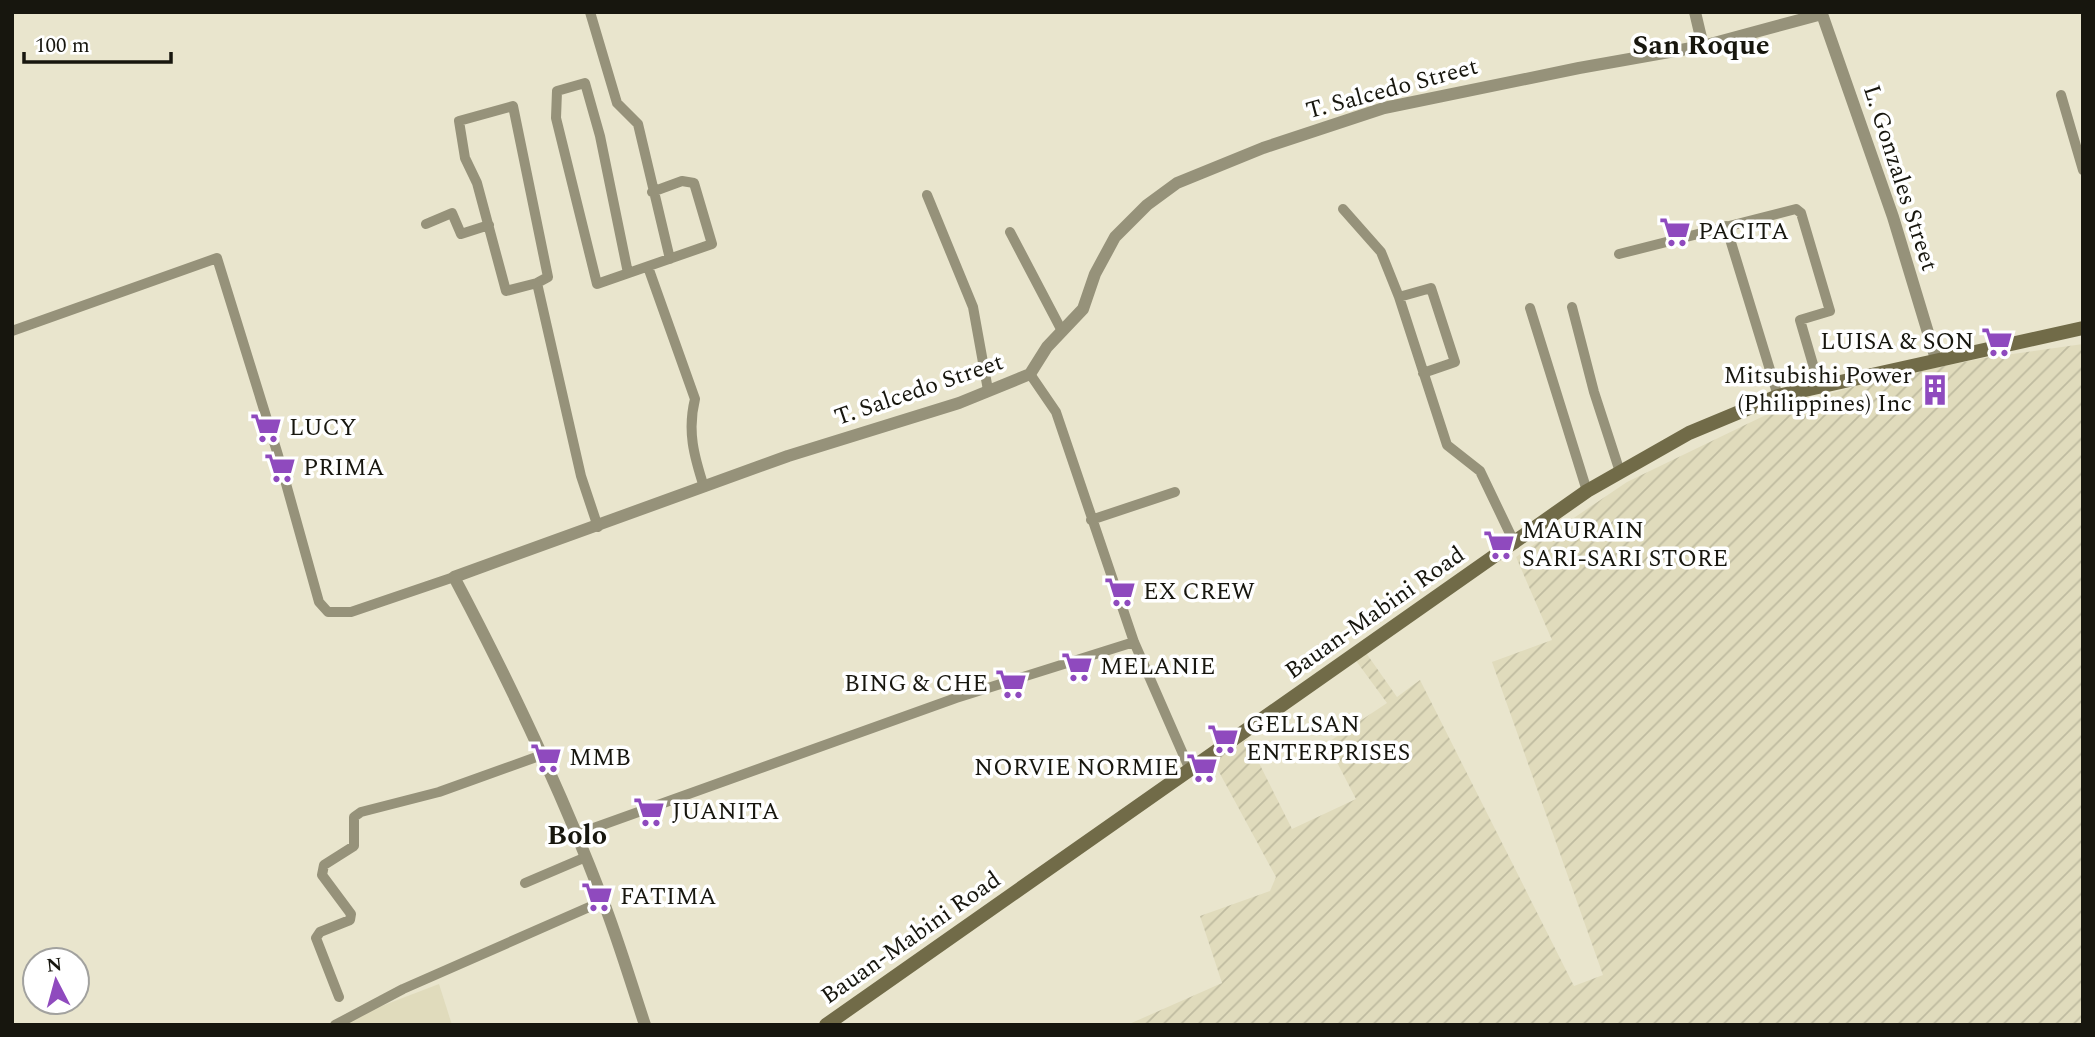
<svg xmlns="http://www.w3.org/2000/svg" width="2095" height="1037" viewBox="0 0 2095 1037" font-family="Spectral,serif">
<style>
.built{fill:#e0dbbc}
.industrial{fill:url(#industrial-furrows)}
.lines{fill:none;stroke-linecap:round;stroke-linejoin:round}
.minor{stroke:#96927a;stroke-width:10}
.tertiary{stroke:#96927a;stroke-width:12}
.secondary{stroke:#716b48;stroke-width:14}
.labels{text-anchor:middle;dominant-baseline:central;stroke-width:7;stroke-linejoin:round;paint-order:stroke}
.street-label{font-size:24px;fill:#17160e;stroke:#fff}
.poi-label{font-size:24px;fill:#17160e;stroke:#fff;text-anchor:start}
.quarter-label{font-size:28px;font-weight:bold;fill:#17160e;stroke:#fff}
</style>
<defs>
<pattern id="industrial-furrows" width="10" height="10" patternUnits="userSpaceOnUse" patternTransform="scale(1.75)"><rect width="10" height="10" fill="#e0dbbc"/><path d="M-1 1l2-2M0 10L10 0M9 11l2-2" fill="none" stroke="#bfbba0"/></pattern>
</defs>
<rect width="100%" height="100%" fill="#e9e5cd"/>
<path class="built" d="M439,984l13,41h-120z"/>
<path class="industrial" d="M2083,344v681h-956l95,-42 -22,-67 70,-25 6,-14 -64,-118 35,-20 45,90 64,-30 -29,-56 60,-40 -33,-45 10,-8 33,47 23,-17 154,306 29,-11 -111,-313 60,-22 -36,-83 111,-75 147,-71 101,-31 109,-22z"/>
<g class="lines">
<path class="minor" d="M590,12l27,91 21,21 32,135
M2061,95l22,75
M927,195l46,112 15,83
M1343,209l38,43 18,45 48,148 33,26 35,73
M426,224l26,-11 9,21 28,-9
M1726,226l52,170
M1010,232l52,99
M1619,254l177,-45 5,4 29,98 -30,9 19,65
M648,267l47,132c-8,32 -1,57 9,88
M628,273l-28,-137 -15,-53 -28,8 -1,27 41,166 115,-40 -18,-61 -12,-2 -30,11
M537,283l-31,8 -29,-108 -12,-25 -6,-37 54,-15 35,171 -11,6 44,193 17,51
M1399,297l32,-9 24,74 -32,11
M1572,307l22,85 26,80
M1530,308l57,183
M12,331l205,-73 61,197 41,147 9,10h23l103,-35
M1030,374l26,38 78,230 56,128
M1091,520l84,-28
M577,834l379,-136 178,-56
M525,883l61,-26
M339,997l-23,-59 4,-6 30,-12 1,-6 -29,-39 2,-10 30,-19v-29l7,-5 78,-20 103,-37
M335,1025l68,-36 200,-88"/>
<path class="tertiary" d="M1695,12l8,34
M645,1025c-14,-42 -27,-86 -43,-127 -42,-110 -93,-217 -148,-321l334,-121 171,-53 71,-29 17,-27 36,-38 12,-35 20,-37 32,-32 30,-22 86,-35 121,-40 195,-40 124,-22 119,-32 71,203 43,142"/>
<path class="secondary" d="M826,1025l761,-534 102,-58 89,-37 305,-68"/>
</g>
<defs>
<symbol id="supermarket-bare" viewBox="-9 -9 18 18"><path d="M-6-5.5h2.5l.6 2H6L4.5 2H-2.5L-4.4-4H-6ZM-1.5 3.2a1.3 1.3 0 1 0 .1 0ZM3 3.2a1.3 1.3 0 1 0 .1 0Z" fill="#8f4abe" stroke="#fff" stroke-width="2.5" paint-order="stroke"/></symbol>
<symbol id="building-bare" viewBox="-9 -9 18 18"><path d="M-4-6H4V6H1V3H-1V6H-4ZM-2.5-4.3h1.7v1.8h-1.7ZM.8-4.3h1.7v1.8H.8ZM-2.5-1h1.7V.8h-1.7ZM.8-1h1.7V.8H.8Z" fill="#8f4abe" stroke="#fff" stroke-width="2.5" paint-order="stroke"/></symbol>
</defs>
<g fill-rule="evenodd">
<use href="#supermarket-bare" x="1653" y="210" width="44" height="44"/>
<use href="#supermarket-bare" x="1975" y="320" width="44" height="44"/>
<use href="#building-bare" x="1913" y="368" width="44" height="44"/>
<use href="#supermarket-bare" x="244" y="406" width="44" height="44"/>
<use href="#supermarket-bare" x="258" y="446" width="44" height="44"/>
<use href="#supermarket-bare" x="1477" y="523" width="44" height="44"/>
<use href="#supermarket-bare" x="1098" y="570" width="44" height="44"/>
<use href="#supermarket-bare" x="1055" y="645" width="44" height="44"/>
<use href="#supermarket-bare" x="989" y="662" width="44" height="44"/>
<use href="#supermarket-bare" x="1201" y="717" width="44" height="44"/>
<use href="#supermarket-bare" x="524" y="736" width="44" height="44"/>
<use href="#supermarket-bare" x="1180" y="746" width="44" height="44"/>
<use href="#supermarket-bare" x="627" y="790" width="44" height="44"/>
<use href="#supermarket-bare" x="575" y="875" width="44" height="44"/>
</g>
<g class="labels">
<g class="street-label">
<text transform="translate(1392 89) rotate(-15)">T. Salcedo Street</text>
<text transform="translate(1900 178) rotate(72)">L. Gonzales Street</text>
<text transform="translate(919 390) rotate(-19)">T. Salcedo Street</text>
<text transform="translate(1375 613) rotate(-35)">Bauan-Mabini Road</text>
<text transform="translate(911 938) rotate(-35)">Bauan-Mabini Road</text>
</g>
<g class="poi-label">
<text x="1698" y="232">PACITA</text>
<text x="1974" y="342" text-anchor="end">LUISA &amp; SON</text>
<text x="1912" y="376" text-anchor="end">Mitsubishi Power<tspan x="1912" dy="28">(Philippines) Inc</tspan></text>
<text x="289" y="428">LUCY</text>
<text x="303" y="468">PRIMA</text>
<text x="1522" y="531">MAURAIN<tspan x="1522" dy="28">SARI-SARI STORE</tspan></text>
<text x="1143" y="592">EX CREW</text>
<text x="1100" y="667">MELANIE</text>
<text x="988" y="684" text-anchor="end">BING &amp; CHE</text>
<text x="1246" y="725">GELLSAN<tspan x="1246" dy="28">ENTERPRISES</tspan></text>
<text x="569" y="758">MMB</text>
<text x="1179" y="768" text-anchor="end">NORVIE NORMIE</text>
<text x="672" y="812">JUANITA</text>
<text x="620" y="897">FATIMA</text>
</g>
<g class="quarter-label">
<text x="1701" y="45">San Roque</text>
<text x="577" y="835">Bolo</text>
</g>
</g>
<rect width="2095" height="1037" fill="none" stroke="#17160e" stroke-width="28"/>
<g transform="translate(56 981) rotate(354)"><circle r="33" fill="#ffffff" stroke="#a2a29f" stroke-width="2"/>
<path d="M0-5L12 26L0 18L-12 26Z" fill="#8f4abe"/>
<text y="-10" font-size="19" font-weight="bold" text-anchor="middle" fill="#17160e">N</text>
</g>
<path d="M24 52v10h147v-10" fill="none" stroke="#17160e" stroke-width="3.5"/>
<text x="35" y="52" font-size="21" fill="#17160e" stroke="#ffffff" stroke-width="5" paint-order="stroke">100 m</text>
</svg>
